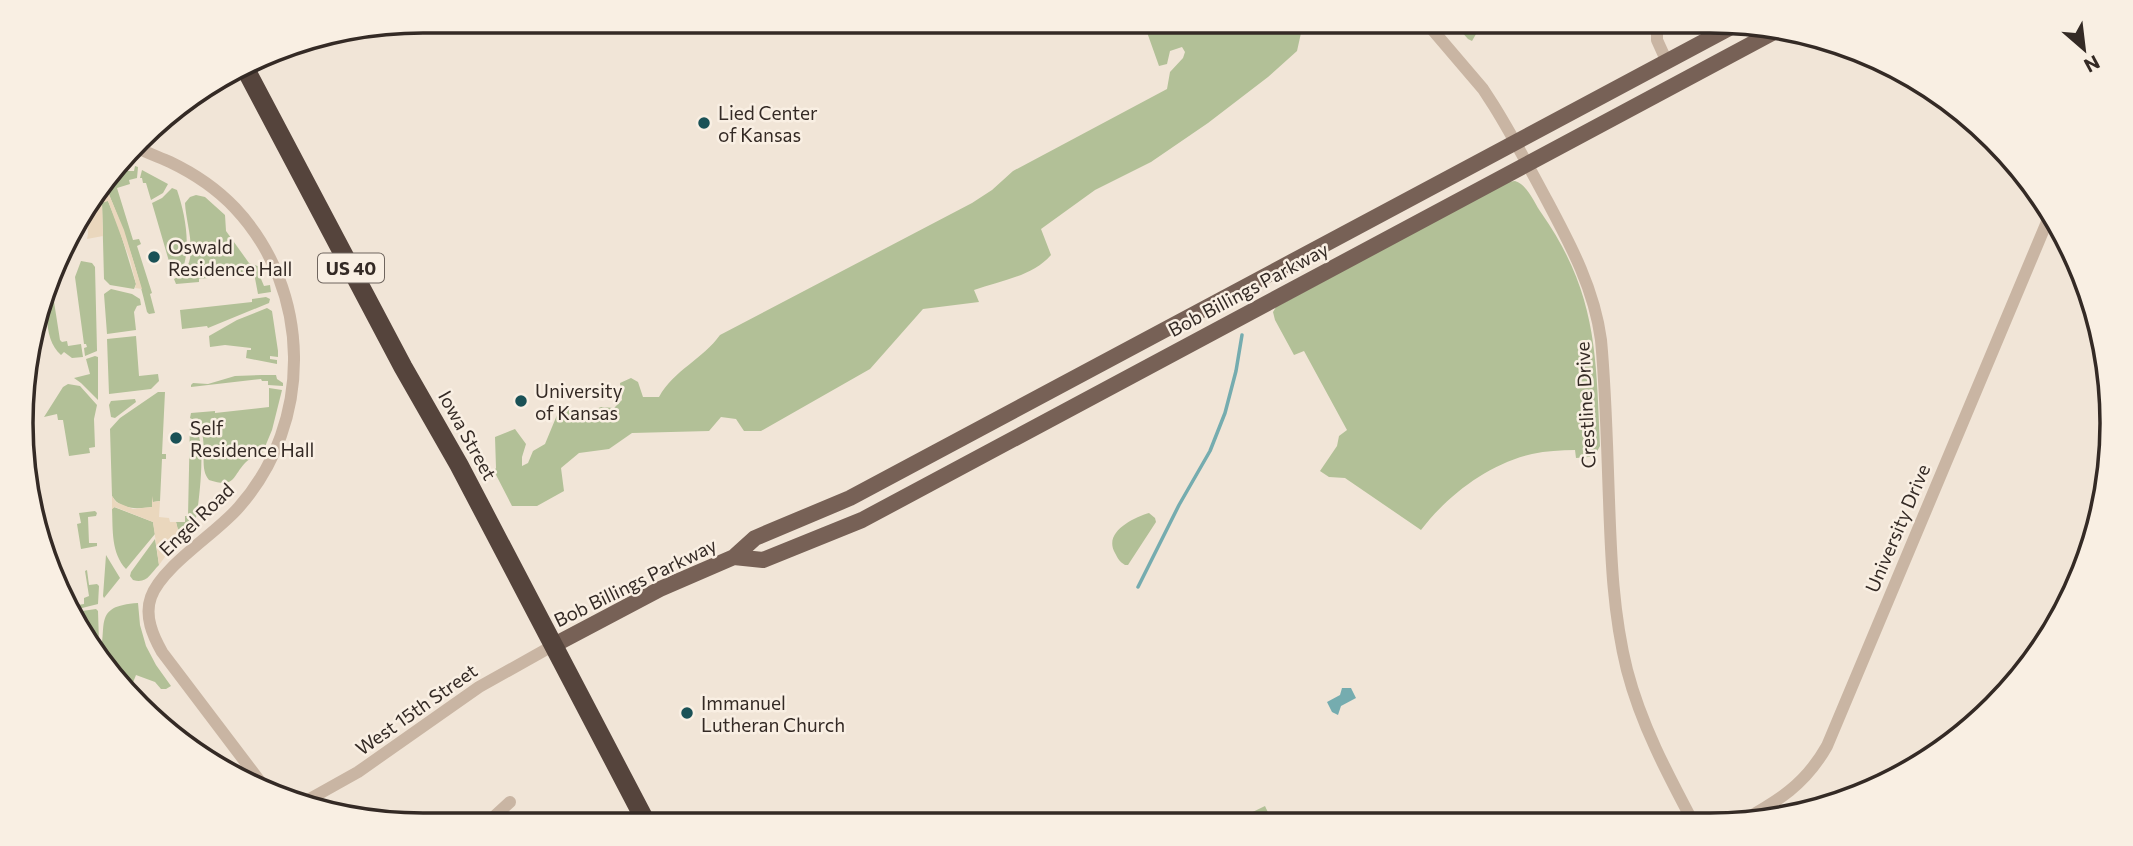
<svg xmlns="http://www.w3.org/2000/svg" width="2133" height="846" viewBox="0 0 2133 846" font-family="Commissioner,sans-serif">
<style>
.green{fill:#b2c097}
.plaza{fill:#ead7bd}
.water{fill:#75acaf}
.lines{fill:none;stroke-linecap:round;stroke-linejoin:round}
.stream{stroke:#75acaf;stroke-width:3.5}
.minor{stroke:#c9b5a3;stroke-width:12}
.major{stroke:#776156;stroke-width:16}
.highway{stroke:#55443c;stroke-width:19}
.poi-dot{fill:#1a5156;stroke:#f9efe3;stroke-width:2.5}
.labels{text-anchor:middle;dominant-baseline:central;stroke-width:5;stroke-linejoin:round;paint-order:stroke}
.shield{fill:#f9efe3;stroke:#6f655e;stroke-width:2}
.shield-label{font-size:18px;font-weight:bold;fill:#342a25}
.poi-label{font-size:19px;fill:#342a25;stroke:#f9efe3;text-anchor:start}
.street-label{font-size:19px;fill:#342a25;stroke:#f9efe3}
.rim{fill:none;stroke:#342a25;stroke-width:3.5}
</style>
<rect width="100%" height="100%" fill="#f1e5d7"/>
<path class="green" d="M1143,21h162l-2,3 -6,27 -29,26 -60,46 -57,39 -56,28 -54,39 10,26c-18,21 -51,26 -77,35l5,12 -56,7 -53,60 -109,62h-17l-8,-12 -15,-2 -12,14 -77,2 -23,16 -30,4 -18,15 3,23 -27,15h-25l-18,-35 2,-3 -1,-31 20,-8 11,15 -4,13v9l6,-3 5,-12 12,-7 12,-29 15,-7 11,6 18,-7 13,1 8,-8 -2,-17 11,-5 7,4 5,15h16c15,-27 44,-38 61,-62l252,-132 20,-13 21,-19 154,-82 3,-17 13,-14 2,-6 -3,-5 -12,4 -3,13 -8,2z
M1452,21h30l1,1 -11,19 -4,-2z
M135,166l3,1 -1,11 -8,2 1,4 -13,4 16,52 6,-1 2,5 -4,2 15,47 -2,1 5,19 -6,1 -2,-2c-10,-44 -24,-85 -42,-127l5,-6 3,1 9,-9h12z
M142,170l26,14 -5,9 -12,7 -5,-17h-3l-1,-5h-2z
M1515,181c13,4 19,22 27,33 55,79 54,140 58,232l-5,9 -6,2 -13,1 -1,-8c-14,0 -29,1 -43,4 -44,10 -85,42 -111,76l-76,-52 -16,-1 -9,-6 17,-25 2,-10 8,-6 -43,-79 -10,4 -19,-35 -2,-8 3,-5 232,-125z
M172,188l5,2c8,23 14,55 6,78l-10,7 -21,-72 10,-5z
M196,195l9,2 20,18 1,16 23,32 14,5 1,3 -5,3 5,12 6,-1 1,7 -13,2 -4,-21 -55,6v3l-23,2 -2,-5c29,-14 12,-51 11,-76l5,-6z
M104,200l4,1 11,27 17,56 -2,5 -24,-4 -6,-6 -2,-76z
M81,261l11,2 3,4 2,83v1l-12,5 -1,-8 3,-1 -1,-3h-2l-9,-67z
M52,289l8,51 2,2 5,-1 1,5 13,-2 2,13 -11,1 -8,-6 -3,3c-17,-14 -16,-47 -9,-66z
M111,289l21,5 8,5 1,6 -4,1 -3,6 2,18 -29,4 -3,-40z
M266,297l4,2 -1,4 -61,25 -1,-2 -25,3 -2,-19 72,-8v-3z
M267,308l5,3 6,40v6l-8,-1v3l7,1v4l-31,-6 1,-8h4v-2l-26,-3 -15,2 -1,-11 28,-16z
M136,336l3,40 19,-2 1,7 -8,8 -42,5 -2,-55z
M95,356l3,1v43l-17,-17 -7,-5 16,-4 -4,-15z
M262,375h14l1,4 6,4v3l-15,-1v-4h-6l-1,-2 -70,8v-2l2,-2 15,1 27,-8z
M68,384l12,2 17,19 -3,14 1,28 -6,1 1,5 -21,3 -6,-36h-5l-1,-6 -13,3 19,-30z
M269,388l13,2 -10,40 -10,24c-5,3 -12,4 -16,8 -14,14 -10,27 -37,18 -12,-13 2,-40 -13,-59l-6,-3 1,-5 24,-2v2l54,-6z
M158,392h7l-3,62h4v5h-4l-2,42 -7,1 -1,5c-15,2 -32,3 -40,-11l-2,-67 10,-11z
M135,399l1,3 -21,16 -4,-1 -2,-12 2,-4z
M190,422c19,9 9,73 7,93l-5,10 -14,5 -2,-8h9v-6h3z
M114,507l39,15 2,12 -29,35c-15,-16 -13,-39 -14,-60z
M95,511l2,2 -1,3 -8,1 1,26h8v3l-16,3 -4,-25 4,-1 -2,-10z
M1149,513l6,5 1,4 -28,43h-3c-5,-3 -7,-6 -10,-12 -12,-21 18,-35 34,-40z
M155,539l4,26c-9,9 -12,19 -26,15l-3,-4 1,-4z
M106,555l14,23 -16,20 -1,-2z
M87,570l2,15 8,-1 2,2 -1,18 -24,6 -5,-10 3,6 12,-2v-6l5,-2 -4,-25z
M138,603l2,22 6,21 10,19 15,21 -5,3h-5l-6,-7 -19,-7 -6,15 -31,-32c10,-32 -8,-52 39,-55z
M96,609l2,2 1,32 -3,11 -7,-8 -14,-34z
M1265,806l8,17h-38l-1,-2z"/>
<path class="plaza" d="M105,185l19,45 18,59 -7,-1 1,-4 -6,-24 -22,-59 -6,2 1,33 -16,3 1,-5 -2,-25z
M112,496l4,6 17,7 19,-2v-11l1,6 7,-1 -1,16 10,1 1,4h6l2,8 14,-5 -11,10 -22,30 -6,-43 -38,-15 -3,2z"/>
<path class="water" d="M1342,688h9l5,10 -15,8 -3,9 -6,-3 -5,-10 13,-7z"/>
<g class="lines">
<path class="stream" d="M1138,587l41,-82 31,-54 15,-38 11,-42 6,-36"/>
<path class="minor" d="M1425,21l58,68 11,17c18,29 34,59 50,89 25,47 50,92 57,145 5,54 6,107 8,160 2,58 4,114 18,170 14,54 40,103 66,152
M1657,21v19l10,22
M136,147c11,6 23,10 34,15 23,11 47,27 65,46 77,82 79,214 4,299 -22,26 -77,59 -88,90 -7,19 2,39 11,55l103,136
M299,805l59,-33 121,-85 75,-42
M1740,822c38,-21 65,-37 87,-76l222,-529
M485,825l25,-23"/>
<path class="major" d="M734,557l29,3 99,-40 912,-488
M554,645l106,-56 74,-32 21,-19 95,-40 885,-473"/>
<path class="highway" d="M246,70l157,297 56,98 188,359"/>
</g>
<g class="poi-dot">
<circle cx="704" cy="123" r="7"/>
<circle cx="154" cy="257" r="7"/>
<circle cx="521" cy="401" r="7"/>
<circle cx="176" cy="438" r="7"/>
<circle cx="687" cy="713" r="7"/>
</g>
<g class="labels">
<rect class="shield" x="318" y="253.5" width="66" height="29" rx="5"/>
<g class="shield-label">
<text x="351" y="268">US 40</text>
</g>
<g class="poi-label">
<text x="718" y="112">Lied Center<tspan x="718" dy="22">of Kansas</tspan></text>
<text x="168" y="246">Oswald<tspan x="168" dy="22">Residence Hall</tspan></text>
<text x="535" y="390">University<tspan x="535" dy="22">of Kansas</tspan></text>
<text x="190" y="427">Self<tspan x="190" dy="22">Residence Hall</tspan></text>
<text x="701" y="702">Immanuel<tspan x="701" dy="22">Lutheran Church</tspan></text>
</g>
<g class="street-label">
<text transform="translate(1248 289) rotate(-28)">Bob Billings Parkway</text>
<text transform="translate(1585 405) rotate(-93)">Crestline Drive</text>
<text transform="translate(468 435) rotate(61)">Iowa Street</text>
<text transform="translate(196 519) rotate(-44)">Engel Road</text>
<text transform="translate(1897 528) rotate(-67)">University Drive</text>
<text transform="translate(635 582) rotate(-26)">Bob Billings Parkway</text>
<text transform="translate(416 709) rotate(-35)">West 15th Street</text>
</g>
</g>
<path d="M0 0H2133V846H0ZM423 33H1710A390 390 0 0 1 2100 423V423A390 390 0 0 1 1710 813H423A390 390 0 0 1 33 423V423A390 390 0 0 1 423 33Z" fill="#f9efe3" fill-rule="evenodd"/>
<path class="rim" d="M423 33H1710A390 390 0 0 1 2100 423V423A390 390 0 0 1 1710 813H423A390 390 0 0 1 33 423V423A390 390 0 0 1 423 33Z"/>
<g transform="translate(2084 49) rotate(152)" stroke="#f9efe3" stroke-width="5" paint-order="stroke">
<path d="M0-5L12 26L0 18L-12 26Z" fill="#342a25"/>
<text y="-10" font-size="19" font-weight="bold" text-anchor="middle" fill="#342a25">N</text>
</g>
</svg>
